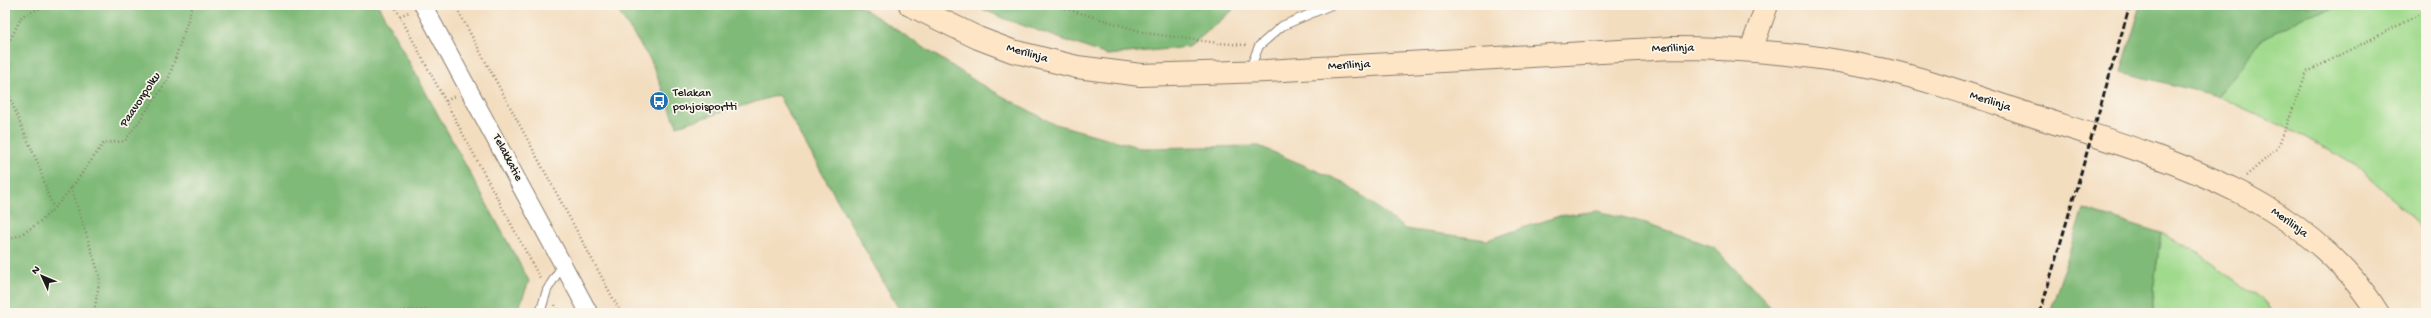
<svg xmlns="http://www.w3.org/2000/svg" width="2431" height="318" viewBox="0 0 2431 318" font-family="'Gochi Hand',sans-serif">
<style>
.green{fill:#a0da8d;stroke:#5e7b54}
.forest{fill:#80ba78;stroke:#4e6b4a}
.lines{fill:none;stroke-linecap:round;stroke-linejoin:round}
.lane-casing{stroke:#887c6e;stroke-width:10}
.street-casing{stroke:#887c6e;stroke-width:19}
.secondary-casing{stroke:#887c6e;stroke-width:24}
.path{stroke:#887c6e;stroke-width:2.5;stroke-dasharray:1 3;stroke-linecap:butt}
.lane{stroke:#fff;stroke-width:8}
.street{stroke:#fff;stroke-width:17}
.secondary{stroke:#fde5c5;stroke-width:22}
.rail{stroke:#1c1c1c;stroke-width:3;stroke-dasharray:6 3;stroke-linecap:butt}
.labels{text-anchor:middle;dominant-baseline:central;stroke-width:3.5;stroke-linejoin:round;paint-order:stroke}
.street-label{font-size:12px;fill:#1c1c1c;stroke:#fbf7ec}
.poi-label{font-size:12px;fill:#1c1c1c;stroke:#fbf7ec;text-anchor:start}
</style>
<rect width="100%" height="100%" fill="#fbf7ec"/>
<filter id="ink" filterUnits="userSpaceOnUse"><feTurbulence type="fractalNoise" baseFrequency=".025" numOctaves="2"/><feDisplacementMap in="SourceGraphic" scale="8" xChannelSelector="R" yChannelSelector="G"/><feConvolveMatrix kernelMatrix="1 2 1 2 8 2 1 2 1" color-interpolation-filters="sRGB"/></filter>
<filter id="wash" filterUnits="userSpaceOnUse"><feTurbulence type="fractalNoise" baseFrequency=".012" numOctaves="4" result="noise"/><feDisplacementMap in="SourceGraphic" scale="16" xChannelSelector="R" yChannelSelector="G"/><feGaussianBlur stdDeviation="0.9" result="paint"/><feColorMatrix in="noise" values="0 0 0 0 0 0 0 0 0 0 0 0 0 0 0 0 0 1.4 0 .05"/><feComposite in="paint" operator="in"/></filter>
<g filter="url(#wash)">
<rect width="100%" height="100%" fill="#f3ddbf"/>
<path class="green" d="M2348,5h78v230l-20,-24 -48,-44 -54,-31 -87,-40 26,-30 17,-26 48,-25z
M2161,233l35,18 69,52 8,10h-120v-22z"/>
<path class="forest" d="M5,5h373l151,276 -12,32h-512z
M614,5h244l122,79 72,39 90,25 117,-2 86,37 60,46 82,11 72,-24 39,-5 48,12 68,24 62,66h-875l-123,-218 -101,31 -26,-65z
M973,5h252l8,5 -44,37 -82,8 -102,-36z
M2141,5h207l-40,10 -48,25 -17,26 -26,30 -96,-24z
M2083,209l78,24 -8,58v22h-103z"/>
</g>
<g filter="url(#ink)">
<g class="lines">
<defs>
<path id="lane" d="M1249,71l10,-25 23,-20 49,-21
M540,313l7,-23 16,-26"/>
<path id="street" d="M423,5l166,308"/>
<path id="secondary" d="M910,5l68,33 34,13 65,16 64,8 125,-4 406,-23c70,0 140,6 209,21 58,13 115,35 171,53 120,38 256,78 326,191
M1751,50l16,-45"/>
</defs>
<use href="#lane" class="lane-casing"/>
<use href="#street" class="street-casing"/>
<use href="#secondary" class="secondary-casing"/>
<path class="path" d="M102,5l35,3 10,-3
M394,5l146,273
M455,5l166,308
M1054,5l92,28 72,10 28,2
M400,16l9,-4
M5,50l17,-34 25,-11
M5,75l1,-25
M5,81c8,28 19,51 31,78 7,16 9,32 18,49
M446,101l9,-5
M2246,176l32,-28 29,-76 119,-61
M71,187l29,90 -6,36
M5,241c46,-15 71,-61 99,-98l21,-2 43,-61 25,-75
M555,305l4,8
M389,313l14,-3h45l5,3"/>
<use href="#lane" class="lane"/>
<use href="#street" class="street"/>
<use href="#secondary" class="secondary"/>
<path class="rail" d="M2040,313l90,-308"/>
</g>
</g>
<defs>
<symbol id="bus-disc" viewBox="-11 -11 22 22"><circle r="9.5" fill="#1f6fb2" stroke="#fbf7ec"/><path d="M-5-6H5V4H4V6H2V4H-2V6H-4V4H-5ZM-3.5-4V0h7V-4ZM-3.5 1.2v1.5H-2V1.2ZM2 1.2v1.5H3.5V1.2Z" fill="#fff"/></symbol>
</defs>
<g fill-rule="evenodd">
<use href="#bus-disc" x="648" y="90" width="22" height="22"/>
</g>
<g class="labels">
<g class="street-label">
<text transform="translate(1673 49) rotate(-1)">Merilinja</text>
<text transform="translate(1027 54) rotate(16)">Merilinja</text>
<text transform="translate(1349 66) rotate(-3)">Merilinja</text>
<text transform="translate(141 100) rotate(-56)">Paavonpolku</text>
<text transform="translate(1990 102) rotate(18)">Merilinja</text>
<text transform="translate(507 158) rotate(62)">Telakkatie</text>
<text transform="translate(2289 223) rotate(36)">Merilinja</text>
</g>
<g class="poi-label">
<text x="673" y="94">Telakan<tspan x="673" dy="14">pohjoisportti</tspan></text>
</g>
</g>
<rect width="2431" height="318" fill="none" stroke="#fbf7ec" stroke-width="20"/>
<g transform="translate(42 276) rotate(314)" stroke="#fbf7ec" stroke-width="3" paint-order="stroke">
<path d="M0-3L7 15L0 10L-7 15Z" fill="#1c1c1c"/>
<text y="-6" font-size="11" font-weight="bold" text-anchor="middle" fill="#1c1c1c">N</text>
</g>
</svg>
